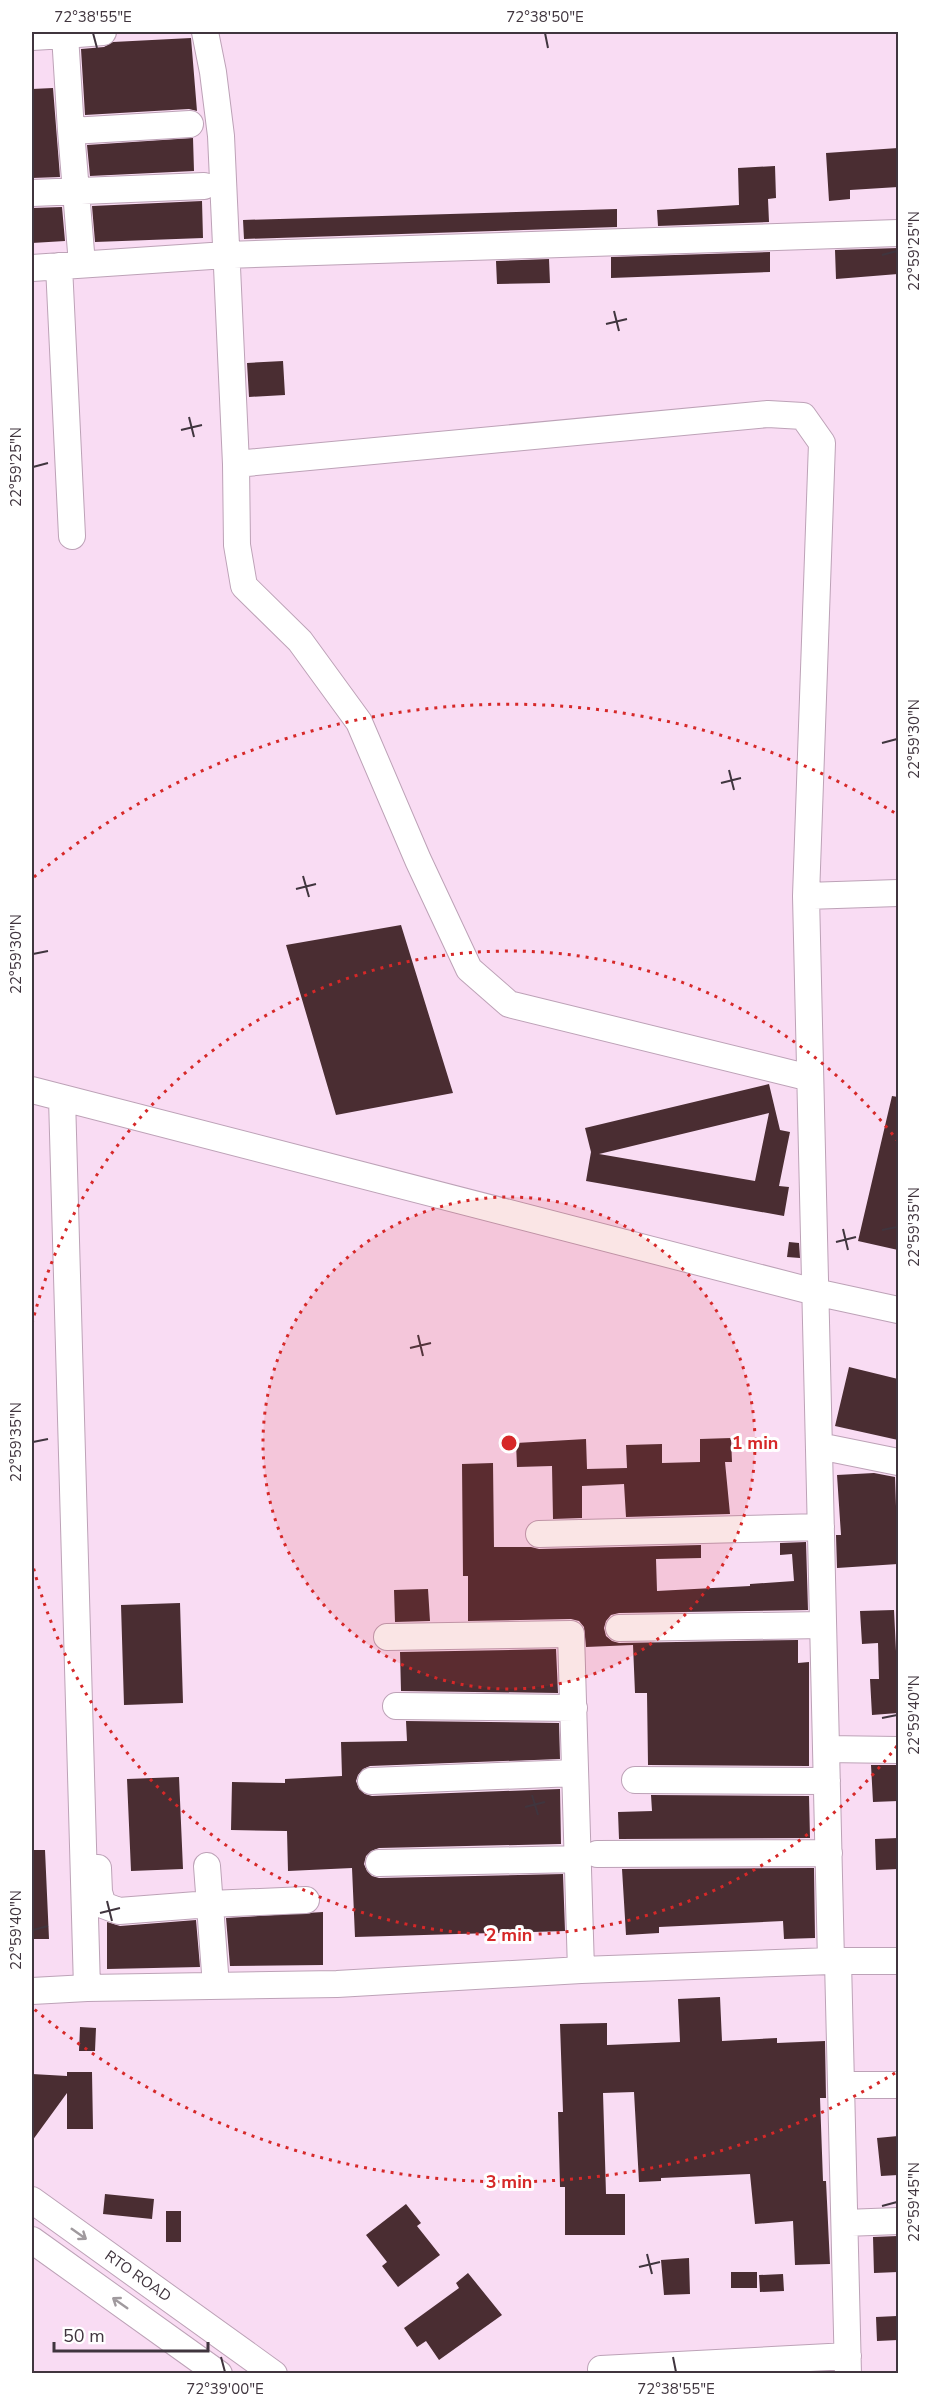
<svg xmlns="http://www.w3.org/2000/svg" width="930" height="2405" viewBox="0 0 930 2405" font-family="'Nunito Sans',sans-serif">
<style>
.building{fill:#4a2d32;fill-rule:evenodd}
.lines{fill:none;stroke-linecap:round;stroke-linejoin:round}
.minor-casing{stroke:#bda2b7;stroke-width:28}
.minor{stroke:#fff;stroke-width:26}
.oneway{stroke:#a09a9e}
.ticks{fill:none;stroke:#40353e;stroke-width:2}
.ring{fill:none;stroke:#d62828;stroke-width:3;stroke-dasharray:3 6}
.labels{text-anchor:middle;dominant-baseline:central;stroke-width:6;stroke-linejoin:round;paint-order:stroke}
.street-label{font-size:15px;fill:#40353e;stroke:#fff}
.centre{fill:#d62828;stroke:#fff;stroke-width:3}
.ring-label{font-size:18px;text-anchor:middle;font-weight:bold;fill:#d62828;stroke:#fff;stroke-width:6;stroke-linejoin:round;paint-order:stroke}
.neatline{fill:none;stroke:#40353e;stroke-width:2}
.ticks-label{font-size:15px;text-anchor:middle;fill:#40353e}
</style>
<rect width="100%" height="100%" fill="#f9dcf3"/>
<path class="building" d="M191,38l6,73 -8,-2 -104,6 -4,-66 23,-2 9,-5z
M53,88l7,89 -28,1v-89z
M193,138l1,33 -104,5 -3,-31z
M898,148v39l-48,3v9l-21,2 -3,-48z
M775,166l1,32 -8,1 1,23 -111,4 -1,-16 82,-5 -1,-37z
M202,201l1,37 -108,4 -3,-36z
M62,207l3,34 -33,2v-35z
M617,209v18l-373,12 -1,-19z
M898,248v26l-62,5 -1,-29z
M770,252v20l-159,6v-21z
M549,259l1,24 -53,1 -1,-23z
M283,361l2,34 -36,2 -2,-34z
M401,925l52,168 -117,22 -50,-170z
M769,1084l11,46 10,2 -11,54 10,1 -5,29 -198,-35 5,-29 -6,-24zM769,1113l-14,68 -156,-27z
M892,1096l6,1v153l-40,-9z
M789,1242l10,1 1,15 -13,-1z
M849,1367l49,12v61l-63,-14z
M731,1438l1,24h-7l5,52 -104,3 -2,-33 -42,2v32l-29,1 -1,-53 -35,1 -1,-24 70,-4 1,30 40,-1 -1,-23 36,-1v19l38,-1v-23z
M493,1463l1,84h37l8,2 162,-4v13l-45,1 1,32 93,-5v-2l44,-3 -2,-27 -12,1v-12l26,-1 2,68 -189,3 -8,2 -5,6 -2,7 2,8 6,5 7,2 179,-3v23l11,-1v104l-161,-1 -1,-72h-12l-2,-48 -47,2 -2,-20 -5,-6 -8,-2 -103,2v-45h-5l-1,-112z
M874,1473l21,4 3,87 -61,4 -1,-33h5l-4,-60z
M428,1589l2,32 -35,1 -1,-32z
M180,1603l3,100 -59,2 -3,-100z
M894,1610l2,41h2v62l-26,2 -2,-36h9l-1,-36 -16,1 -2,-33z
M556,1649l2,44 -157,-2 -1,-39z
M406,1721l153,2 1,36 -190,7 -7,3 -5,6 -2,6 3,8 6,5 7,2 188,-7 1,55 -182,4 -8,3 -5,5 -2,8 3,7 5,5 7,2 184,-4 2,57 -210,6 -3,-69 -64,3 -1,-40 -56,-1 1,-48 53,1v-4l57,-3 -1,-34 66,-1z
M871,1765h27v36l-25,1z
M179,1777l4,92 -52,2 -4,-92z
M651,1795l158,1 1,42 -191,1 -1,-27 34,-1z
M898,1838v31l-22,1 -1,-31z
M32,1850h13l4,89h-17z
M814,1868l1,70 -31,1 -1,-18 -124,6v6l-33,2 -4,-66z
M323,1912v53l-93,1 -4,-48z
M196,1920l4,47 -93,2v-47l13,4z
M720,1997l2,44 55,-3v5l48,-2 1,57h-6l3,83h3l4,83 -35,1 -2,-44 -38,3 -5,-50 -89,4v3l-22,1 -5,-90 -31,1 3,101h19v41h-60v-48h-5l-2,-75h5l-3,-88 47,-1v22l73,-3 -2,-43z
M80,2027l16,1 -1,23h-16z
M67,2072h25l1,57h-26v-36l-35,48v-67l35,2z
M898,2136v39l-17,1 -4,-38z
M105,2194l49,5 -2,20 -49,-5z
M406,2204l15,19 -4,3 23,29 -42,32 -16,-21 5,-4 -21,-27z
M166,2211h15v31h-15z
M898,2236v36l-24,1 -1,-36z
M689,2258l1,36 -26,1 -3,-35z
M731,2272h26v16h-26z
M468,2273l34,42 -63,45 -13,-19 -9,6 -13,-19 55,-40 -3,-5z
M783,2274l1,17 -24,1 -1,-17z
M897,2316l1,24 -21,1 -1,-24z"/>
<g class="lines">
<defs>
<path id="minor" d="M205,32l8,40 8,64 15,328 1,81 7,41 56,55 59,81 59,138 51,109 40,35 301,74
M65,35l38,-3
M32,37l33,-2 6,96
M32,193l172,-7
M82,264l-11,-133 119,-7
M59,266l13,270
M32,268l194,-13 672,-22
M236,464l532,-50 35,2 19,27 -16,453
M32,1090l783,202 83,18
M62,1098l25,890
M819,1446l79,16
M539,1534l282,-7
M619,1628l204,-3
M387,1637l184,-3 10,336
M396,1706l178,2
M826,1749l72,1
M635,1780l192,1
M371,1781l204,-8
M597,1854l232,-1
M379,1863l199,-4
M207,1866l9,120
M98,1868l1,24 4,13 16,6 91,-7 96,-4
M831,1961l-25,-1065 92,-3
M838,1961l10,413
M32,1991l55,-3 250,-4 244,-14 250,-9h67
M842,2085h56
M32,2200l242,174
M845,2223l53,-2
M32,2240l187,134
M601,2369l247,-13"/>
</defs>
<use href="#minor" class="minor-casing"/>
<use href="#minor" class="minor"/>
</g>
<defs><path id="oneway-shaft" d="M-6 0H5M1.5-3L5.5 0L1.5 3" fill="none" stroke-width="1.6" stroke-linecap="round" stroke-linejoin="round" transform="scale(1.5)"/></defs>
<g class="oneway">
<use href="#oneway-shaft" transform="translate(79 2234) rotate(35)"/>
<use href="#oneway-shaft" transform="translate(120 2303) rotate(-145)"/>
</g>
<path class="ticks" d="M93,33l4,15M545,33l3,15M882,255l15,-4M614,311l5,20M606,324l21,-5M189,417l5,20M181,430l21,-5M33,467l15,-4M882,743l15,-4M729,770l5,20M721,783l20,-5M303,876l6,21M296,889l20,-5M33,954l15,-3M843,1229l5,21M882,1230l15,-3M836,1242l20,-5M418,1335l5,21M410,1348l21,-5M33,1442l15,-3M882,1718l15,-3M532,1795l6,20M525,1807l20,-5M107,1901l5,20M100,1913l20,-5M33,1930l15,-4M882,2206l15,-4M647,2254l5,20M639,2267l21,-5M221,2357l4,15M673,2357l3,15"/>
<circle cx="509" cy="1443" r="246" fill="#d62828" fill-opacity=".12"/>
<g class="ring">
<circle cx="509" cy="1443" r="246"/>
<path d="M897 1746A492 492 0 0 1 32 1562M32 1324A492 492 0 0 1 897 1140"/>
<path d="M895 2073A739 739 0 0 1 34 2009M34 877A739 739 0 0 1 895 813"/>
</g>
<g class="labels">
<g class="street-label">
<text transform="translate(138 2276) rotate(35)">RTO ROAD</text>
</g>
</g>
<circle cx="509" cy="1443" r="9" class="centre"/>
<g class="ring-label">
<text x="755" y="1449">1 min</text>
<text x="509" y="1941">2 min</text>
<text x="509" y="2188">3 min</text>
</g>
<rect width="930" height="2405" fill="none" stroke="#ffffff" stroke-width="66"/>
<path d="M54 2342v9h154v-9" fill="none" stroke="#40353e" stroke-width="3"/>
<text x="63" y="2342" font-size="18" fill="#40353e" stroke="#ffffff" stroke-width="4.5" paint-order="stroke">50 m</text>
<rect x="33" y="33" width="864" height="2339" class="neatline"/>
<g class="ticks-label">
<text x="93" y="22">72°38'55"E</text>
<text x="545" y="22">72°38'50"E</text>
<text transform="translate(914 251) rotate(-90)" y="5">22°59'25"N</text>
<text transform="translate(16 467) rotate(-90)" y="5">22°59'25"N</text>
<text transform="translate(914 739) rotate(-90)" y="5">22°59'30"N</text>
<text transform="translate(16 954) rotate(-90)" y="5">22°59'30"N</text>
<text transform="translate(914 1227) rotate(-90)" y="5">22°59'35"N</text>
<text transform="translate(16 1442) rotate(-90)" y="5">22°59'35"N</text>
<text transform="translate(914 1715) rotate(-90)" y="5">22°59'40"N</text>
<text transform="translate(16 1930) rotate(-90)" y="5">22°59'40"N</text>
<text transform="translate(914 2202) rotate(-90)" y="5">22°59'45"N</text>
<text x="225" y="2394">72°39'00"E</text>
<text x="676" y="2394">72°38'55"E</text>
</g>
</svg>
